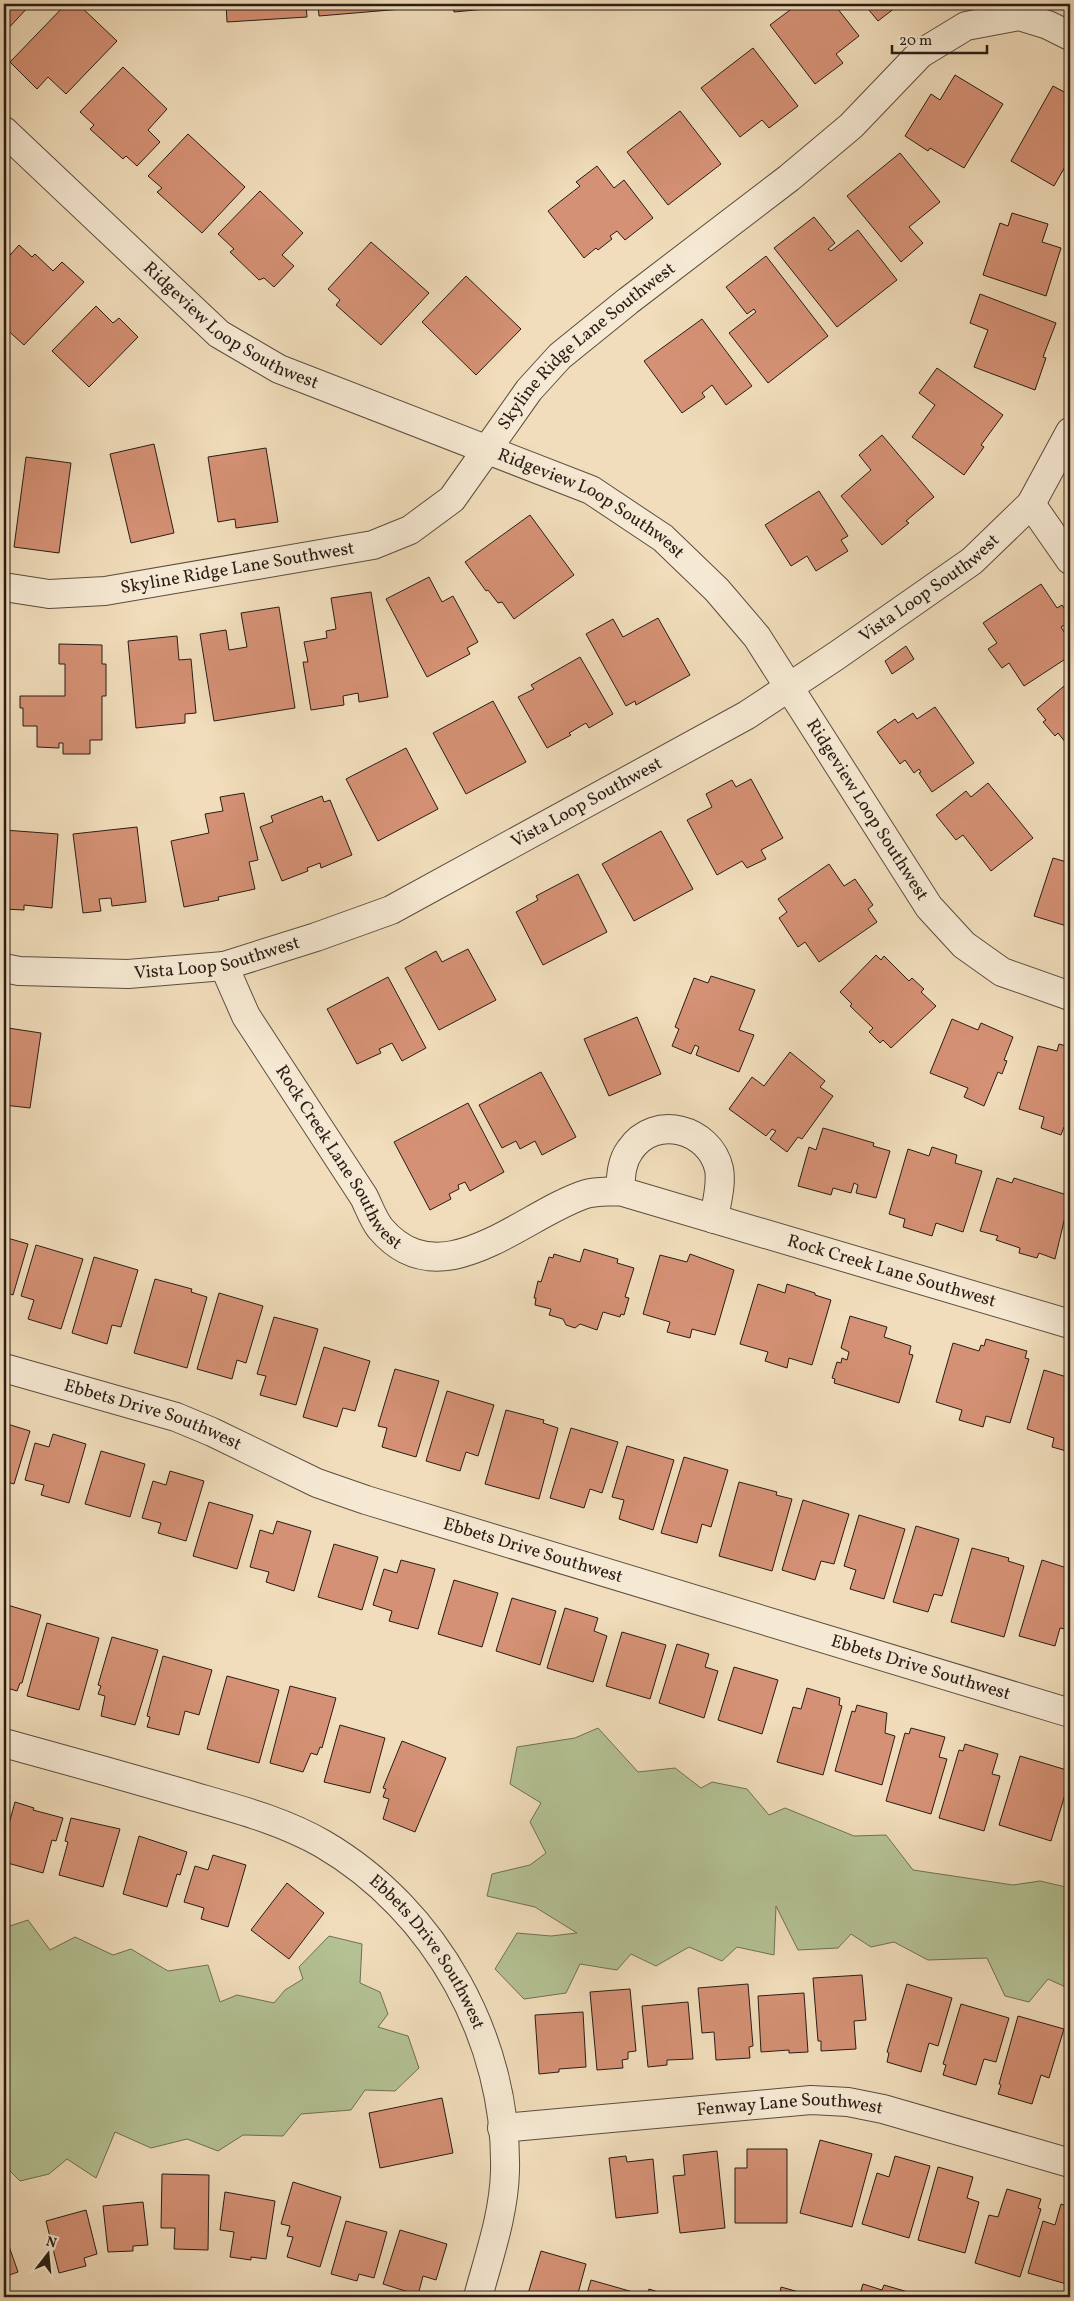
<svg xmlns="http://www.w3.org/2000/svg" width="1074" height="2301" viewBox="0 0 1074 2301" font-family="Vollkorn,serif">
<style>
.green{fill:#b4c294;stroke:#6e7055}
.building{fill:#d59175;stroke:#291d16}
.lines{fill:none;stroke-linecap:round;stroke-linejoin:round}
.minor-casing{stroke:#5b4d3f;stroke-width:30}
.minor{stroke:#f6e9d3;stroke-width:28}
.labels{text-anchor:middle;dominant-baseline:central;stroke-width:4.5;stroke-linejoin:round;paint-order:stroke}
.street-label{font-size:18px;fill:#291d16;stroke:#f6e9d3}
</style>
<rect width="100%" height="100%" fill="#f1ddbb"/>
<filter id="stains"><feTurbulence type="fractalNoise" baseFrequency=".004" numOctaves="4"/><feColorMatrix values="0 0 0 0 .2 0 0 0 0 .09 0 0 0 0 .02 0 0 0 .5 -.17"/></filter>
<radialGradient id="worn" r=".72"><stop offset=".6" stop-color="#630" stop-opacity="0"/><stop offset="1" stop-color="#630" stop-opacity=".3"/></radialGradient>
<path class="green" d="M598,1728l40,44 37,-4 26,20 11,-6 35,7 22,26 16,-7 69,28 32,-1 27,35 100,15 27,-4 30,7v101l-22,-10 -19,23 -24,-6 -18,-38 -59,2 -34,-18 -23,5 -20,-13 -13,14 -40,2 -22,-44 -2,49 -37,-8 -15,14 -33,-14 -33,19 -25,-12 -14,16 -37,-6 -14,29 -42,6 -29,-30 22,-36 34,3 26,-3 -42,-26 -48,-11 5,-22 38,-9 16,-12 -16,-31 11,-19 -31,-19 7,-37 58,-9z
M28,1920l22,30 25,-13 38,18 18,-6 37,22 40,-6 12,37 17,-7 37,8 11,-13 18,-11 -4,-12 30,-31 33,8 -2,39 20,9 8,22 -10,13 30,9 11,32 -24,23 -30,-1 -14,20 -50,4 -18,22 -40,-1 -25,16 -31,-12 -36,9 -36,-16 -19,46 -29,-19 -18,15 -29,7 -16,-16v-237z"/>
<path class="building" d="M4,4h27l-27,29z
M66,4h12l39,37 -51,53 -18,-17 -11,12 -27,-27z
M226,4h80l1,13 -80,5z
M318,4h84v5l-83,7z
M453,4h53l1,3 -53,5z
M798,4h36l25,32 -23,18 7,9 -28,21 -45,-59z
M864,4h36l-22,17z
M753,48l45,58 -29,22 -7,-8 -22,17 -39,-49z
M123,67l44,42 -19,21 12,12 -23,24 -11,-10 -3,3 -33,-30 4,-4 -14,-13z
M955,75l48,29 -39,64 -34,-20 -2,3 -23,-15 26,-42 9,6z
M1053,86l15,8 2,-2v66l-16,28 -43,-25z
M680,111l41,53 -53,41 -41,-53z
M188,134l57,53 -43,46 -45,-41 5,-4 -14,-12z
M900,153l40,49 -31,25 14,16 -22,19 -54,-66z
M597,166l17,22 10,-8 29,38 -28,22 -8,-9 -7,5 2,3 -14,11 -2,-2 -12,10 -36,-47 32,-25 -4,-4z
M260,191l43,42 -21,22 12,11 -20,21 -10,-9 -5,2 -29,-28 4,-3 -16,-15z
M1012,213l36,11 -6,18 19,6 -15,48 -63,-21 17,-52 8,3z
M814,217l21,26 -7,6 3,2 27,-21 39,50 -60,47 -63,-79z
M4,221l6,6 -6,7z
M371,242l58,51 -48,52 -45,-40 4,-5 -12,-11z
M19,245l13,12 3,-3 18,17 9,-9 22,20 -60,63 -20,-18v-44l3,-4 -3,-3v-14z
M766,256l62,80 -60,47 -39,-50 27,-21 -2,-3 -7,5 -21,-27z
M466,276l55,53 -45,46 -54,-53z
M980,294l76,29 -13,34 3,1 -11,32 -61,-23 14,-37 -18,-7z
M96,306l17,17 6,-5 19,19 -49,50 -37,-36z
M702,319l50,67 -26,19 -14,-20 -10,8 3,4 -23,16 -38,-52z
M937,368l66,47 -22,30 3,2 -20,28 -52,-38 23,-32 -16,-12z
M882,435l52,62 -28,24 3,2 -27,22 -41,-49 30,-26 -12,-15z
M154,444l20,89 -43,10 -21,-89z
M266,448l12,74 -42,6 -1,-9 -17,3 -10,-65z
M26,457l45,6 -12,90 -45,-6z
M819,491l29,45 -7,4 7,11 -32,20 -9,-15 -16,10 -26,-41z
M530,515l44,60 -60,44 -12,-17 -4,1 -10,-13 -2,1 -21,-29z
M429,577l13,25 11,-6 25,46 -11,6 3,6 -43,23 -41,-78z
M1041,584l16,24 5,-3 8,12v5l-9,5 9,14v15l-46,30 -15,-23 -7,5 -14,-19 9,-6 -14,-20z
M371,592l17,105 -29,5 -1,-9 -15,3 1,9 -33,5 -8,-48h5l-4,-20 23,-4 -1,-7 10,-2 -5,-31z
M279,607l16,101 -81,13 -14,-87 26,-4 3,20 18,-3 -6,-34z
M658,618l32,57 -54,30 -1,-4 -9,5 -40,-72 27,-15 10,18z
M177,636l2,24 12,-1 5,54 -11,1v9l-49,5 -8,-87z
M59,644l43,1v19h4v32h-4v44h-12v14h-27v-11h-4v5l-22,-1v-21h-14v-18h-3v-12h45v-32h-6z
M906,646l8,13 -22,15 -7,-13z
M580,657l33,57 -24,14 -3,-5 -17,10 2,2 -24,13 -29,-51 16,-8 -3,-4z
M1070,681v67l-12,-15 -3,3 -12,-14 3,-2 -9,-11z
M493,701l33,61 -60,32 -33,-61z
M935,707l39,56 -42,29 -13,-19 2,-1 -2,-3 -5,4 -9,-13 -5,4 -23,-32 18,-13 3,4 15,-10 4,6z
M406,748l32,61 -60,32 -32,-62z
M751,779l32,59 -22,12 5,9 -19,9 -5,-7 -25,14 -30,-55 25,-13 -6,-13 26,-14 4,7z
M988,783l45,55 -42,33 -28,-36 -7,5 -20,-25 30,-24 5,6z
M244,793l14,67 -9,2 6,27 -37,8 1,3 -35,7 -13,-66 38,-8 -4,-19 18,-3 -3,-14z
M322,796l2,6 6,-2 22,55 -31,13 -1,-5 -13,5 1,3 -26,10 -22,-54 13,-5 -2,-6z
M137,827l9,75 -34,4 -1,-8 -12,1 2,12 -18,2 -10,-79z
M4,830l54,4 -6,74 -28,-3v5l-20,-1z
M661,831l32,58 -59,32 -32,-57z
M1053,858l17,5v64l-36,-11z
M829,864l15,22 11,-7 18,26 -5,4 9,13 -58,40 -14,-20 -7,5 -19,-29 8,-6 -9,-13z
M578,874l29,58 -64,33 -27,-53 22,-12 -2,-4z
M468,949l28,51 -57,30 -34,-62 31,-17 6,11z
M876,955l5,5 3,-4 25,25 3,-3 12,11 -3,3 15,14 -45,42 -8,-8 -3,3 -11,-11 4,-4 -23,-22 2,-2 -12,-12z
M711,976l44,14 -16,40 15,5 -15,37 -43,-17 3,-8 -4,-2 -4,9 -19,-8 7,-17 -4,-2 19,-49 14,5z
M388,977l38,71 -24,13 -10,-18 -13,6 2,4 -24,11 -30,-55z
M637,1017l24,57 -52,22 -25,-57z
M952,1019l26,11 3,-7 32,14 -9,23 3,1 -5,13 -4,-2 -14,34 -20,-9 4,-9 -38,-15z
M4,1024l4,1v3l33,5 -11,75 -26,-3z
M1059,1044l11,3v82l-6,-2 -3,8 -20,-7 3,-11 -25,-8 19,-63 19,5z
M790,1052l35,29 -5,6 13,9 -31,43 -4,-2 -11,15 -17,-13 6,-8 -4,-2 -6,7 -37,-27 23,-32 12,9z
M541,1072l35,65 -34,18 -7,-14 -15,8 -4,-8 -14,7 -23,-43z
M468,1103l36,69 -34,19 -5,-9 -7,3 1,4 -10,5 2,5 -21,11 -36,-68z
M823,1128l51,15 -1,3 17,5 -14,47 -20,-5 2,-8 -4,-2 -3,10 -18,-5 -2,7 -33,-9 11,-39 7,3z
M932,1147l25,8 -2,8 27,8 -19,61 -27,-9 -4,13 -29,-9 2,-8 -16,-5 19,-65 21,7z
M997,1178l15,5 2,-5 56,18 -15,63 -16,-6 -2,5 -18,-5 1,-5 -24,-8 2,-4 -18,-5z
M4,1237l24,7 -15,51 -9,-3z
M36,1245l47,14 -22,70 -33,-10 6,-19 -13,-4z
M584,1249l34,10 -1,4 17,5 -9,29 4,1 -5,17 -3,-1 -1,3 -17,-5 -6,18 -17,-6 -5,4 -9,-3 -3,-6 -14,-4 2,-6 -16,-4 1,-7h-2l4,-17 3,1 8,-25 4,1 1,-4 26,8z
M690,1254l44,16 -19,65 -23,-6 -2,9 -23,-6 3,-10 -27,-8 17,-59 27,7z
M94,1257l44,13 -17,57 -9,-2 -5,19 -35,-11z
M155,1279l37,10 -1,3 16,5 -20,71 -53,-15z
M758,1284l27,9 2,-9 28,9v2l16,5 -19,65 -23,-7 -2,10 -22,-7 3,-9 -28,-8z
M219,1293l44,13 -17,57 -9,-3 -5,19 -35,-10z
M850,1316l37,11 -3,10 27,9 -2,8 4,1 -14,48 -65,-20 1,-4 -3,-1 5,-16 4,1 1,-5 5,2 2,-8 -8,-4z
M274,1317l44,12 -22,76 -36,-10 6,-19 -9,-2z
M986,1339l41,12 -2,7 4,1 -19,64 -24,-7 -3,11 -24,-7 3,-10 -26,-8 17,-59 26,8 2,-6 3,1z
M324,1347l46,14 -15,50 -12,-3 -6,19 -34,-10z
M395,1369l44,12 -23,76 -34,-10 5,-19 -9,-2z
M1044,1370l26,8v74l-18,-5 2,-9 -27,-9z
M447,1391l47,14 -16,51 -12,-4 -6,19 -34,-10z
M506,1410l38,10 -1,3 15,5 -19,71 -54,-15z
M4,1423l26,8 -16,53 -10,-3z
M571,1428l47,14 -16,51 -12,-4 -6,19 -34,-10z
M53,1434l33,10 -17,59 -28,-8 3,-10 -19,-5 10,-37 14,4z
M627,1446l47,14 -21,70 -34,-11 5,-19 -12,-3z
M101,1451l44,13 -15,53 -45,-13z
M684,1457l44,13 -17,57 -9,-3 -5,19 -36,-10z
M170,1471l34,10 -18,60 -28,-8 3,-10 -19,-5 11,-37 13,4z
M739,1482l38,10 -1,3 16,4 -20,72 -53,-15z
M803,1500l46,14 -15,50 -13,-3 -6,19 -33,-10z
M209,1502l44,13 -16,54 -44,-13z
M859,1515l46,14 -21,70 -34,-10 6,-19 -12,-4z
M277,1521l34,10 -17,60 -28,-9 3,-10 -19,-5 10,-37 13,4z
M916,1526l43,13 -17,57 -8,-2 -6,18 -35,-10z
M334,1544l44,13 -16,53 -44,-13z
M972,1548l37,10 -1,3 16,5 -20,71 -53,-15z
M401,1560l34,9 -17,60 -29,-8 3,-10 -19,-6 11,-36 13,4z
M1042,1560l28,9v57l-1,4 -9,-2 -5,18 -36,-10z
M454,1580l44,13 -16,54 -44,-13z
M512,1598l44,13 -16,54 -44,-14z
M4,1604l37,11 -19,68h-2l-3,8 -13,-4z
M565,1608l33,10 -4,13 13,5 -14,46 -46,-14z
M47,1623l52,15 -20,72 -52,-14z
M622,1632l44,13 -16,54 -44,-13z
M112,1637l46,13 -23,75 -34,-9 4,-20 -7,-2 3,-8 -3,-1z
M677,1644l32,10 -4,13 13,4 -14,47 -45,-15z
M163,1656l49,14 -13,45 -14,-4 -6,24 -32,-8 3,-10 -3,-1z
M734,1667l44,13 -16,54 -44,-14z
M227,1676l52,14 -20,73 -52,-14z
M290,1686l46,12 -14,50 -2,-1 -3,8 -6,-2 -8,19 -33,-9z
M807,1688l33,10 -1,7 3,1 -19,69 -46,-13 16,-55 8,2z
M857,1705l30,8 -2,20 10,3 -13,49 -47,-14 17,-60 3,1z
M340,1725l45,13 -15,55 -46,-11z
M911,1728l34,9 -6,20 8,2 -16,55 -45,-13 19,-68 4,1z
M402,1741l44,17 -31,74 -32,-13 6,-20 -6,-2 3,-8 -3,-1z
M965,1744l33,10 -6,20 8,2 -16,55 -45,-13 20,-68 4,1z
M1020,1756l50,15v7l-19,63 -52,-16z
M4,1794l6,2 -6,20z
M15,1802l19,6 -1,2 30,8 -7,23 -4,-1 -9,33 -39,-11v-20z
M71,1818l49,11 -17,58 -44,-12 9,-33 -3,-1z
M139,1836l48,16 -7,23 -3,-1 -10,33 -44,-13z
M1070,1838v16l-4,-1z
M213,1855l33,10 -18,62 -27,-8 3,-11 -20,-6 11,-36 13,4z
M287,1883l37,30 -35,46 -38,-29z
M862,1975l4,45 -12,1 2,28 -35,2v-10h-3l-5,-63z
M748,1984l5,62 -4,1 1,11 -34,2 -2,-28 -12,1 -4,-45z
M907,1984l45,14 -14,48 -9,-3 -8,29 -34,-10 2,-9 -2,-1z
M630,1989l6,62 -8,1v7l-6,1 1,8 -26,2 -7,-78z
M804,1993l4,59 -19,1v-3l-28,2 -3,-56z
M688,2002l5,57 -26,1v5l-19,2 -6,-61z
M961,2004l48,14 -13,44 -12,-3 -8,26 -33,-10 3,-10 -3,-1z
M583,2012l3,55 -27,2v3l-20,2 -4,-59z
M1018,2016l46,13 -15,49 -8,-3 -9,29 -34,-10 3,-9 -2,-1z
M442,2098l11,55 -73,15 -11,-55z
M1070,2103v13l-3,-1z
M820,2140l52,14 -20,73 -52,-14z
M747,2149h40v74h-52v-55h12z
M717,2151l8,77 -45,5 -7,-57 12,-1 -2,-20z
M626,2156l1,6 26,-3 5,54 -42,5 -7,-60z
M895,2156l35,10 -21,72 -47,-14 15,-51 12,4z
M938,2167l35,10 -6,21 12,4 -14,51 -47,-13z
M162,2174l47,1 -1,75 -34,-1 1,-21h-14z
M293,2182l48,15 -21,70 -33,-10 6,-20 -6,-1 3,-10 -9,-2z
M1007,2189l34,10 -3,9 3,1 -21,68 -45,-14 14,-48 9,2z
M225,2192l50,9 -9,58 -15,-2v3l-21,-3 4,-25 -14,-2z
M143,2202l5,43 -15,1v5l-25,1 -5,-46z
M1061,2204l9,3v78l-42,-12 15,-52 12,4z
M86,2210l11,44 -13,4 2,8 -27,7 -13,-52z
M346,2221l41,11 -13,46 -15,-4 -2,7 -26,-7z
M400,2230l47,14 -11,36 -13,-4 -5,19 -35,-11z
M4,2232l14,40 -14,5z
M541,2251l45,13 -9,33h-50z
M591,2280l49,14 -1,3h-53z
M863,2284l19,6 2,-5 24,7 -1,5h2h-50z
M781,2287l36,10h-38z
M649,2289l25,8h-28z"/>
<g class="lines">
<defs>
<g id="minor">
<path id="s1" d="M4,131l215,203 60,35 312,121 72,48 54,52 40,47 172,270 35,38 38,27 68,24"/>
<path d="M1031,504l39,56"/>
<path id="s2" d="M4,587l45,7 56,-3 268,-46 37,-15 42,-31 77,-109 31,-34 68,-55 161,-123 62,-52 69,-72 46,-28 53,-10 29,9 22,11"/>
<path id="s3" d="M224,966l22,50 118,181c5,10 9,22 16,31 61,73 143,-14 206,-34 10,-3 23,-2 34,-3l450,133"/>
<path id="s4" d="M4,968l15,3 109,3 96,-8 92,-29 75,-27 356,-195 89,-59 136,-95 59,-57 39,-72"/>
<path d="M620,1191c1,-14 1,-29 10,-41 25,-37 80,-21 89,19 3,16 -3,35 -5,50"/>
<path id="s5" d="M4,1368l172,49 36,15 105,51 49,17 704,213"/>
<path id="s6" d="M4,1743c59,16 119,33 178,50 47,14 98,26 141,51 113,66 185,196 182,327 -1,43 -16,85 -27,126"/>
<path id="s7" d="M502,2128l309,-28 37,2 35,7 187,54"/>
</g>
</defs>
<use href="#minor" class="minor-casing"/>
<use href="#minor" class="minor"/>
</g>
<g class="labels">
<g class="street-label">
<text stroke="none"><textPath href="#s1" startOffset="301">Ridgeview Loop Southwest</textPath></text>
<text stroke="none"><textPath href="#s2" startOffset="671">Skyline Ridge Lane Southwest</textPath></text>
<text stroke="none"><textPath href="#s1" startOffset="706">Ridgeview Loop Southwest</textPath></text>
<text stroke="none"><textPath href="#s2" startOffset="236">Skyline Ridge Lane Southwest</textPath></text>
<text stroke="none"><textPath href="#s4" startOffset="1025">Vista Loop Southwest</textPath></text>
<text stroke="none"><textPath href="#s4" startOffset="620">Vista Loop Southwest</textPath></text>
<text stroke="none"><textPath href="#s1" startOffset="1128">Ridgeview Loop Southwest</textPath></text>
<text stroke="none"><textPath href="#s4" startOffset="215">Vista Loop Southwest</textPath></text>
<text stroke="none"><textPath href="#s3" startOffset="224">Rock Creek Lane Southwest</textPath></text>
<text stroke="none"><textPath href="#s3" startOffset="852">Rock Creek Lane Southwest</textPath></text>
<text stroke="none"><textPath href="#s5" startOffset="156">Ebbets Drive Southwest</textPath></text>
<text stroke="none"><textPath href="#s5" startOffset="561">Ebbets Drive Southwest</textPath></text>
<text stroke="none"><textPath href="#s5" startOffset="966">Ebbets Drive Southwest</textPath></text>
<text stroke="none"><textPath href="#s6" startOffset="488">Ebbets Drive Southwest</textPath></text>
<text stroke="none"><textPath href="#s7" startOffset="289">Fenway Lane Southwest</textPath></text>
</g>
</g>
<rect width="1074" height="2301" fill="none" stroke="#f1ddbb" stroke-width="20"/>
<rect x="5" y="5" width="1064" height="2291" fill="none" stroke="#291d16" stroke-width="2.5"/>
<rect x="10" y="10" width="1054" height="2281" fill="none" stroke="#291d16"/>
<g transform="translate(48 2254) rotate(16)" stroke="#f6e9d3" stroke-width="4" paint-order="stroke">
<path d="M0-4L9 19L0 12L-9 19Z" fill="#291d16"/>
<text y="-8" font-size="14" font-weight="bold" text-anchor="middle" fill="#291d16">N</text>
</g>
<path d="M892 45v8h95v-8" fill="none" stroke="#291d16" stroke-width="2.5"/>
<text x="899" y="45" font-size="15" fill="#291d16" stroke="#f6e9d3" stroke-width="4" paint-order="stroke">20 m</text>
<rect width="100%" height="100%" filter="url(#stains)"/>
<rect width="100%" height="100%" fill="url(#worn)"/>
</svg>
